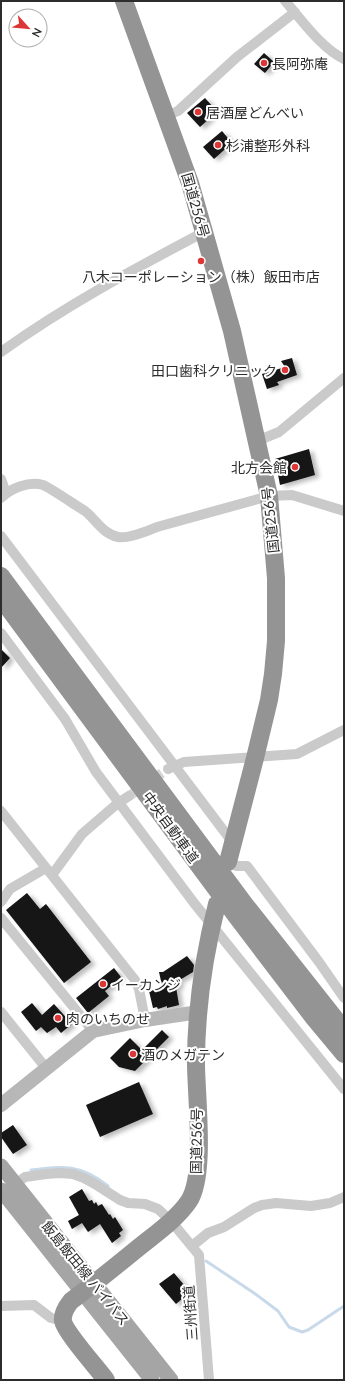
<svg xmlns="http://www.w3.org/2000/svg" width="345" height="1381" viewBox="0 0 345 1381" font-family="Lato,'Noto Sans JP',sans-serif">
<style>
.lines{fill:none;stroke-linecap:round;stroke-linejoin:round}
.stream{stroke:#c8d9e9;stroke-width:3}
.building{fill:#141414;filter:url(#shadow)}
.street-tunnel{stroke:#d5d5d5;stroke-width:10;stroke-dasharray:10 5;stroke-linecap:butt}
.street{stroke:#cacaca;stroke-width:10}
.secondary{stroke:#b7b7b7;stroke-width:14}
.primary{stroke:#a5a5a5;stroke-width:15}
.highway{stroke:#949494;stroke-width:18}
.poi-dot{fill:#dc3736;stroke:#fff;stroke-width:1.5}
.labels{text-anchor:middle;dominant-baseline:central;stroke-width:4;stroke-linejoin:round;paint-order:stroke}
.poi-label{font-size:14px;fill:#2d2d2d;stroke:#fff;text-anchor:start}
.street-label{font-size:14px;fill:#2d2d2d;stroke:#fff}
</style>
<defs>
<filter id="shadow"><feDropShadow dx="4.5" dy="2.5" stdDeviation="2" flood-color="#0004"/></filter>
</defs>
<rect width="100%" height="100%" fill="#fff"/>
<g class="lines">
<path class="stream" d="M31,1170c33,-4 49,-6 77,16
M206,1261l48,32 24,18 11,16 13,5 6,-2 36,-24"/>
</g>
<path class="building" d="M264,53l10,9 -9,11 -11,-9z
M205,98l8,9 -6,5 4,5 -11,10 -13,-14z
M222,131l10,12 -18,16 -11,-12z
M292,358l5,17 -20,7 2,3 -12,4 -5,-15 23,-7 -4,-6z
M309,449l6,26 -35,10 -5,-26z
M1,649l9,9 -9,10z
M27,893l13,16 6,-5 45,58 -27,21 -58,-73z
M187,956l7,9 -1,7 -15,9 2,5 -4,1 3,18 -12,3v-2l-9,3 -1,-2 -4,1 -4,-17 11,-2 -1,-8h2l-2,-9h4z
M114,968l7,9 -16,14 4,5 -21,17 -12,-15z
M32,1003l10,12 12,-11 18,20 -11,9 -5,-6 -9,6 -6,-6 -5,4 -15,-19z
M162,1030l7,7 -34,34 -16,-4 -9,-9 20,-20 12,12z
M139,1082l14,32 -53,23 -14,-32z
M13,1125l14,20 -14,9 -12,-17v-4z
M82,1189l7,12 3,-1 2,4 2,-2 2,4 4,-2 7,11 1,-1 3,5 2,-2 8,13 -4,3 2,3 -9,7 -12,-19 -12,8 -6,-9 -10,6 -4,-8 11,-6 -10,-18z
M174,1273l16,19 -14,12 -17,-20z"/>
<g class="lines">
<path class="street-tunnel" d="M129,796l39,-27"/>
<path class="street" d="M285,1c17,19 36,47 59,58
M166,116l12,-5 59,-54 58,-45
M1,352c64,-46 133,-83 203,-120
M257,441l22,-9 65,-54
M1,479l5,14
M1,498c10,-10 28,-17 42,-13 6,2 35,22 42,26 11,9 18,23 33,26 9,2 30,-6 39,-10l112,-31 23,-1 52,16
M1,536l232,307
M1,633l64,86 31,53 98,131 150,186
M168,769l16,-7 113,-8 47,-24
M1,811l134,169 4,9 6,31
M229,858l7,8h11l72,96 25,36
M52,875l30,-41 36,-31 11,-7
M1,902l9,-13 36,-21
M1,918l92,113
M1,1012l45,56
M15,1184l10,-7 21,-3 14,-1 13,1 11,4 11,6 25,16 8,3 17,1 13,5 13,12 28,34 10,125
M192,1246l16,-13 16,-6 30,-19 8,-3 14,-2 35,3 19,-3 14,-6
M1,1306l33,-1 17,13 12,3"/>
<path class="secondary" d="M1,1105l92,-74 52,-11 54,-8"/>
<path class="primary" d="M1,1166l170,214
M1,1190l151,190"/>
<path class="highway" d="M124,1l66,182 12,42 30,106 37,165 7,82v63l-3,33 -4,26 -14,58 -27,104
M1,576l245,330 98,124
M1,598l236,319 77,101 30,36
M106,1380c-8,-11 -41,-48 -43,-59 -1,-7 4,-15 8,-20 23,-17 45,-35 67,-53 17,-14 38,-28 51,-47 17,-26 7,-105 7,-138 0,-53 8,-108 21,-159"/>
</g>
<g class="poi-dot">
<circle cx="264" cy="63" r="4"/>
<circle cx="198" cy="112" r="4"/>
<circle cx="218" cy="145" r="4"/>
<circle cx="201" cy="261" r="4"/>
<circle cx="285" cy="370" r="4"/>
<circle cx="295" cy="467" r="4"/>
<circle cx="103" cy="984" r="4"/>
<circle cx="58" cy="1018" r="4"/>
<circle cx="133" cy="1054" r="4"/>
</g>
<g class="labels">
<g class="poi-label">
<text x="272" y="63">長阿弥庵</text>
<text x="206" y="112">居酒屋どんべい</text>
<text x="226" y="145">杉浦整形外科</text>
<text x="201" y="276" text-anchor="middle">八木コーポレーション（株）飯田市店</text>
<text x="277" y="370" text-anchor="end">田口歯科クリニック</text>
<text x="287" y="467" text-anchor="end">北方会館</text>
<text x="111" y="984">イーカンジ</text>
<text x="66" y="1018">肉のいちのせ</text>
<text x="141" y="1054">酒のメガテン</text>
</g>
<g class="street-label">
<text transform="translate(196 205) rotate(74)">国道256号</text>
<text transform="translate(270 520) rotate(-96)">国道256号</text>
<text transform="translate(171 827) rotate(54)">中央自動車道</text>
<text transform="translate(196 1141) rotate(-89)">国道256号</text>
<text transform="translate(86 1273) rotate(51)">飯島飯田線 バイパス</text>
<text transform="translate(190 1313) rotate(-94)">三州街道</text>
</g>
</g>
<rect width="345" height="1381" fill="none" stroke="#2d2d2d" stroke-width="4"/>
<g transform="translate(28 28) rotate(117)"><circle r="19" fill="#ffffff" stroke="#ababab"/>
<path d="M0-3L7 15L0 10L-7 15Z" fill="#dc3736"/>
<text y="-6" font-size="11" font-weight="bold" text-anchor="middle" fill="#2d2d2d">N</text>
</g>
</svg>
